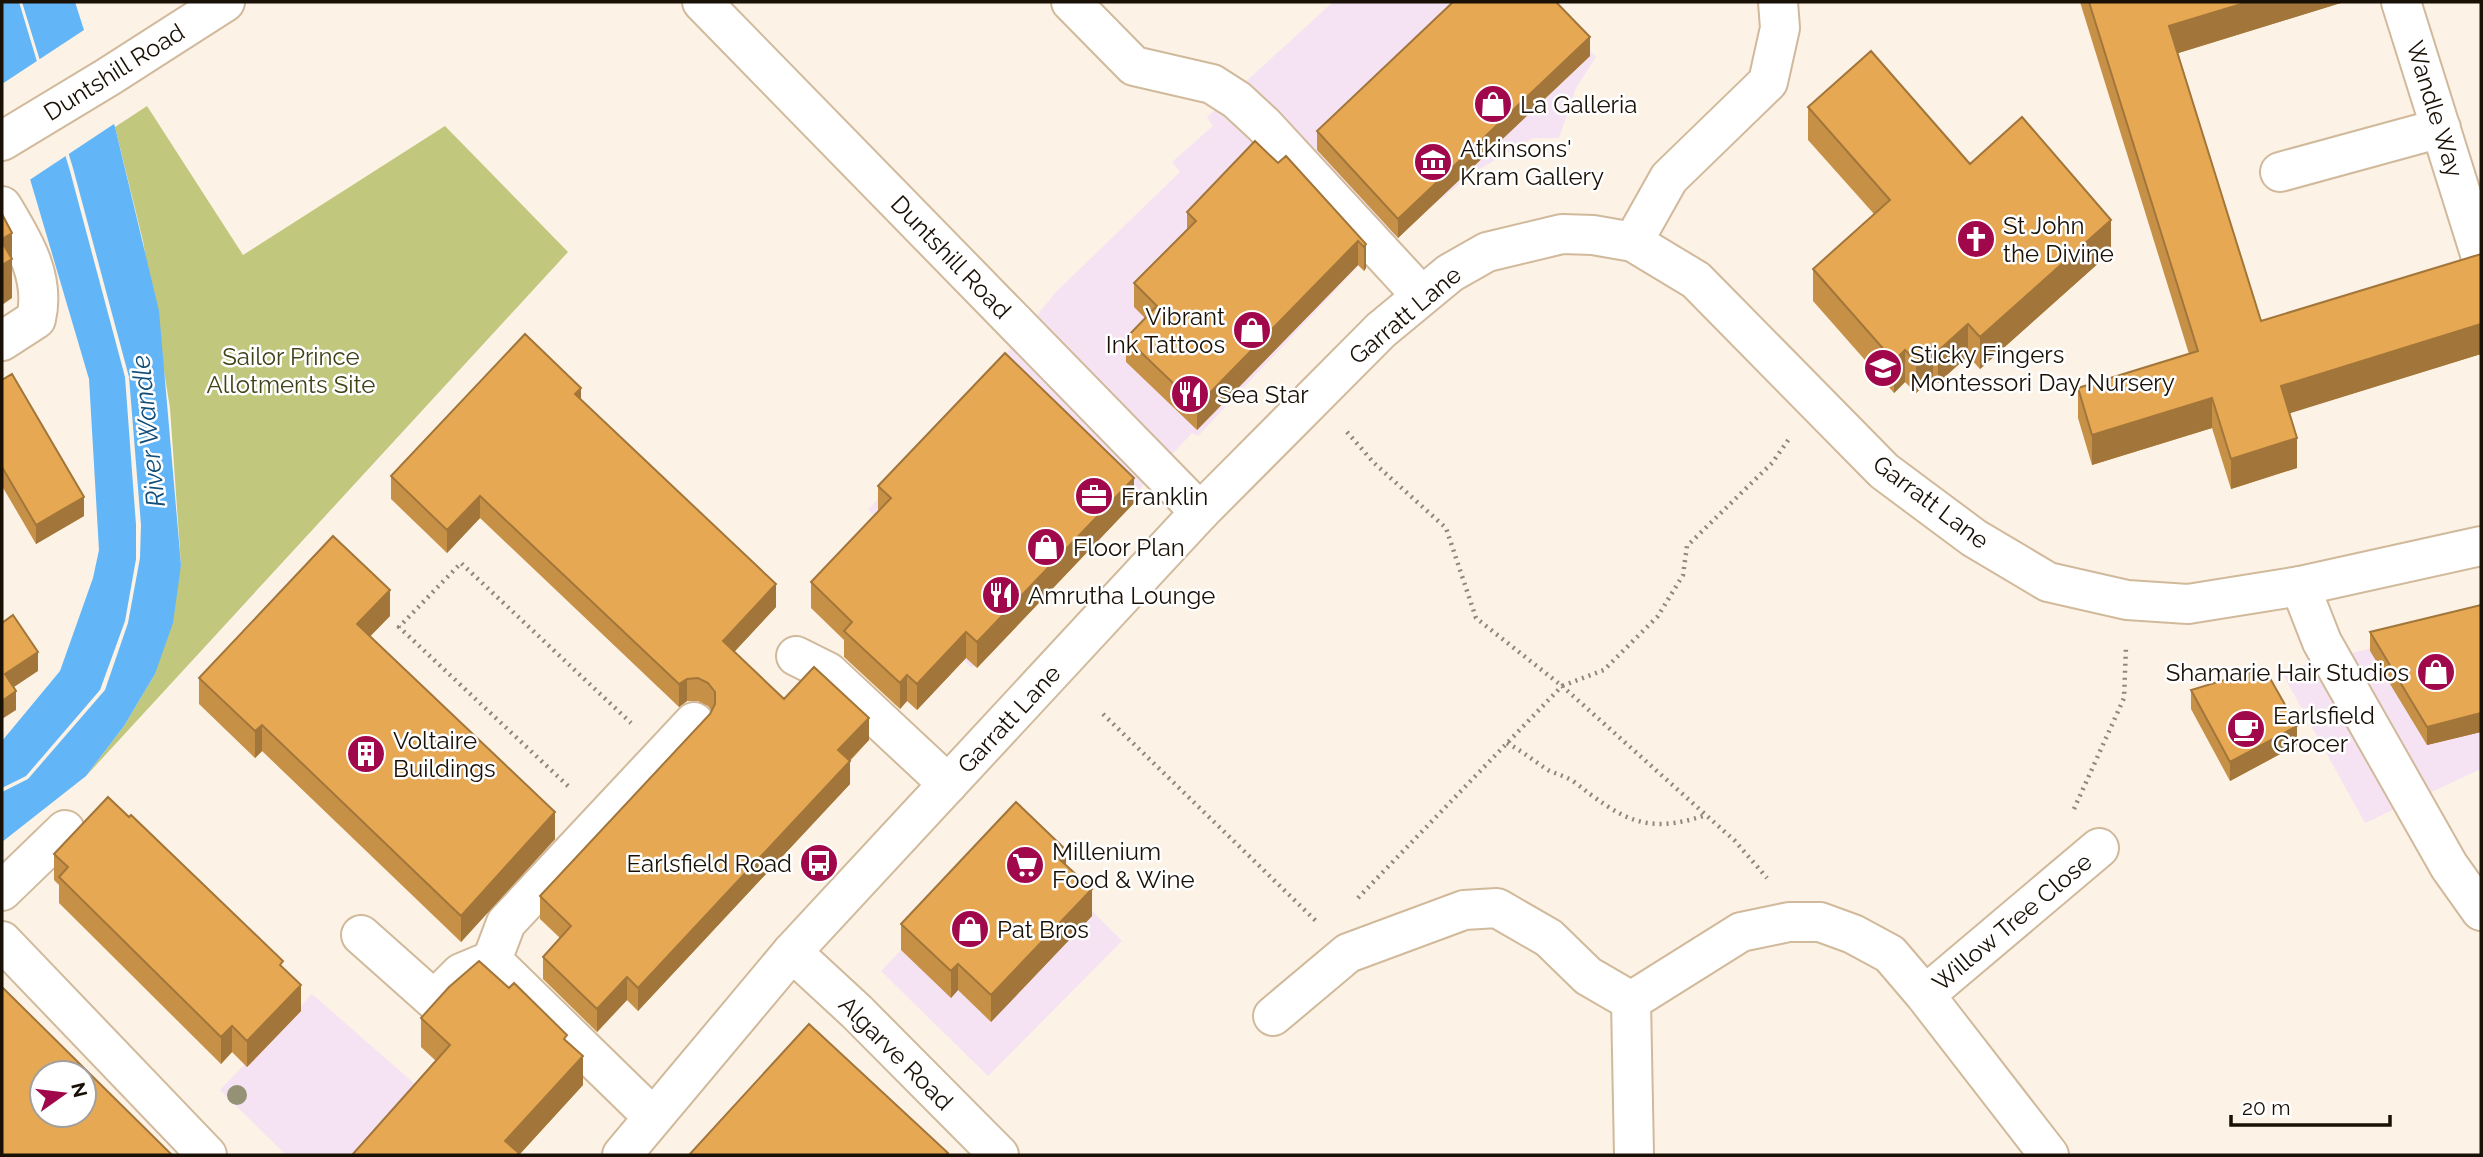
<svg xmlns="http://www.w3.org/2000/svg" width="2483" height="1157" font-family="Raleway,sans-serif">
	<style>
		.commercial { fill: #f5e3f3 }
		.green { fill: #c1c77d }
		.water { fill: #62b5f7 }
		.pier { fill: #fcf2e5 }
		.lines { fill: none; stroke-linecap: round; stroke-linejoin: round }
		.minor-casing { stroke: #d1b99b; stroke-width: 42 }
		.major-casing { stroke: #d1b99b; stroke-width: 42 }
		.path { stroke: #90877b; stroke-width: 4.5; stroke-dasharray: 2 5; stroke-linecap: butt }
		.minor { stroke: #fff; stroke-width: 38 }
		.major { stroke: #fff; stroke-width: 38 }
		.tree { fill: #959174 }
		.wall { fill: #c79047 }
		.shaded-wall { fill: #a2763a }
		.building { fill: #e7a853; stroke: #a2763a; stroke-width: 2; fill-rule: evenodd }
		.labels { text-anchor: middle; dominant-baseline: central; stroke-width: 5; stroke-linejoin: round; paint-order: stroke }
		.street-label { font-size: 24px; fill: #191006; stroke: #fff }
		.poi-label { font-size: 24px; fill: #191006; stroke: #fff; text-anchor: start }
		.park-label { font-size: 24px; fill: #404218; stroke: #fff }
		.water-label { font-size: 26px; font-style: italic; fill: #114e79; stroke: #fff }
	</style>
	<rect width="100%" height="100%" fill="#fcf2e5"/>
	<path class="commercial" d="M 1333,2 L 1542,2 L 1596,57 L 1576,88 L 1559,138 L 1533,138 L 1476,171 L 1365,259 L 1198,436 L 1192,433 L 972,668 L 862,567 L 894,533 L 868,510 L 991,372 L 1056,292 L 1180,172 L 1172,162 L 1213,126 L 1207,117 Z
		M 2481,620 L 2481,769 L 2365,823 L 2281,671 Z
		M 1014,832 L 1122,941 L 988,1076 L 881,971 Z
		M 312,994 L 496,1155 L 286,1155 L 220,1090 Z"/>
	<path class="green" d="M 147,106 L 243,255 L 445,126 L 568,252 L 86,776 L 124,726 L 155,674 L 181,565 L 170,408 L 143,241 L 115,127 Z"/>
	<path class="water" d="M 2,2 L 19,2 L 70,171 L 125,377 L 136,525 L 136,559 L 125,621 L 100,690 L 26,776 L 2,788 L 2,741 L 60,671 L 93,578 L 99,550 L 89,379 L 2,84 Z
		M 22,2 L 75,2 L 115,127 L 159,311 L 181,565 L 173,623 L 155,674 L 124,726 L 86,776 L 2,842 L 2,792 L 28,779 L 105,690 L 128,623 L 140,558 L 141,525 L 129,377 L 73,168 Z"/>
	<path class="pier" d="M 87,28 L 117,122 L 28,181 L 2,96 L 2,84 Z"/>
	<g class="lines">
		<defs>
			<path id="minor" d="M 702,2 L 1200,512
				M 1071,2 L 1134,66 L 1212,84 L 1237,100 L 1264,125 L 1421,295
				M 2401,2 L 2481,257
				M 2,141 L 108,77 L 225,2
				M 2280,172 L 2441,128
				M 2,206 C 23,241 46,277 36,319 L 2,341
				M 1633,242 L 1669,178 L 1768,82 L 1780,28 L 1778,2
				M 2300,586 L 2322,642 L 2449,866 L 2481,911
				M 796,656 L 828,672 L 948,784
				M 2,891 L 65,830
				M 361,935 L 434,1000 L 461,973 L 492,960 L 653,1117
				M 2,941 L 207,1155
				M 792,952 L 857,1012 L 999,1155
				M 492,960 L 506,923 L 694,722
				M 1925,995 L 2049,1155
				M 1631,1001 L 1634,1155
				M 1273,1016 L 1348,953 L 1464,910 L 1497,908 L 1549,938 L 1588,976 L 1631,1001 L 1741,932 L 1789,922 L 1820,922 L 1853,934 L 1890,954 L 1925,995 L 2099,848"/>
			<path id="major" d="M 622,1155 L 792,952 L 1200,512 L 1381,330 L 1450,273 L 1487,252 L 1562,234 L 1593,235 L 1633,242 L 1696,280 L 1884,471 L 1974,538 L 2048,582 L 2127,600 L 2188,604 L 2300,586 L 2481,546"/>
		</defs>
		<use href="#minor" class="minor-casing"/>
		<use href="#major" class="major-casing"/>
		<path class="path" d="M 1347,432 L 1374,463 L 1446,528 L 1476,618 L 1562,686 L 1604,670 L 1658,616 L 1683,575 L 1687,546 L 1772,463 L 1789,439
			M 1103,714 L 1316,921
			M 1507,743 C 1522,751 1534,761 1548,770 C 1556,774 1565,776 1573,781 C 1621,818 1644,836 1706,815
			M 568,786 L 399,627 L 461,563 L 631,723
			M 2074,809 L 2124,698 L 2126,647
			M 1358,898 L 1562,686 L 1735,841 L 1767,878"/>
		<use href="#minor" class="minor"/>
		<use href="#major" class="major"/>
	</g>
	<circle class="tree" cx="237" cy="1095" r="10"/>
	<path class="wall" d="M 2080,2 L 2344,2 L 2178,53 L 2261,321 L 2481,354 L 2289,413 L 2297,468 L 2231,489 L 2212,428 L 2092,465 L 2078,418 L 2078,388 L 2189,354 Z
		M 1590,56 L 1398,238 L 1317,150 L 1317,131 Z
		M 1808,107 L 1970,164 L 2111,252 L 1980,369 L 1968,356 L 1938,383 L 1933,378 L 1916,393 L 1905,382 L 1894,393 L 1813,301 L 1813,269 L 1874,214 L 1808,140 Z
		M 1278,163 L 1366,244 L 1366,268 L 1364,271 L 1358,265 L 1197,430 L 1126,362 L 1126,338 L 1145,318 L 1134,307 L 1134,283 L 1187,230 L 1187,212 Z
		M 2,380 L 84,516 L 36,544 L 2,486 Z
		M 581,400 L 776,607 L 734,652 L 784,699 L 869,740 L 850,761 L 850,784 L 638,1011 L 627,1000 L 597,1032 L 543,979 L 543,957 L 560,938 L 540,919 L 540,896 L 710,714 L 712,711 L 708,706 L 698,701 L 687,701 L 679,707 L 480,518 L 447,553 L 391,499 L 391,476 Z
		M 878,486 L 1134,503 L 977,668 L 966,658 L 917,710 L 907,701 L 900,709 L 844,657 L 844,640 L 811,608 L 811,582 L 878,512 Z
		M 2481,605 L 2481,732 L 2427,745 L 2370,651 L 2370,632 Z
		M 390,616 L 370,636 L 555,839 L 461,942 L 262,751 L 255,758 L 199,704 L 199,678 Z
		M 2191,690 L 2297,745 L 2230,781 L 2191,709 Z
		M 54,854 L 283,968 L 301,1011 L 247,1067 L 232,1052 L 221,1064 L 59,903 L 59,885 L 54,880 Z
		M 1066,865 L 1092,916 L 991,1022 L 958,990 L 951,998 L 901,950 L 901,924 Z
		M 421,1018 L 567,1042 L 583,1085 L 519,1155 L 436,1061 L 421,1047 Z"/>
	<path class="shaded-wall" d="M 2248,2 L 2344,2 L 2169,56 L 2169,26 Z
		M 1590,37 L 1590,56 L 1398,238 L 1398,219 Z
		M 2111,220 L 2111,252 L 1980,369 L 1980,337 Z
		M 12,233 L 12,298 L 2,305 L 2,239 Z
		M 1358,241 L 1358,265 L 1197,430 L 1197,406 Z
		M 1366,244 L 1366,268 L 1364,271 L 1364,247 Z
		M 1968,324 L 1968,356 L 1938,383 L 1938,351 Z
		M 2481,324 L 2481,354 L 2281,416 L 2281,386 Z
		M 1933,346 L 1933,378 L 1916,393 L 1916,361 Z
		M 1905,350 L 1905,382 L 1894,393 L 1894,361 Z
		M 581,388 L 581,411 L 575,394 Z
		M 2212,398 L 2212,428 L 2092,465 L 2092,435 Z
		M 2297,438 L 2297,468 L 2231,489 L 2231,459 Z
		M 1134,478 L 1134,503 L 977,668 L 977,642 Z
		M 480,496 L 480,518 L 447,553 L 447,530 Z
		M 84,497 L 84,516 L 36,544 L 36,525 Z
		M 776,584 L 776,607 L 723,664 L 723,641 Z
		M 390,590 L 390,616 L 357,650 L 357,624 Z
		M 966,632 L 966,658 L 917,710 L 917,684 Z
		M 38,652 L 38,671 L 5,693 L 5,674 Z
		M 907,675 L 907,701 L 900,709 L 900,683 Z
		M 687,679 L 687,701 L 679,707 L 679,684 Z
		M 16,691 L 16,710 L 2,719 L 2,701 Z
		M 2481,713 L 2481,732 L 2427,745 L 2427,727 Z
		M 869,718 L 869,740 L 838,772 L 838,750 Z
		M 262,725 L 262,751 L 255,758 L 255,731 Z
		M 2297,726 L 2297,745 L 2230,781 L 2230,762 Z
		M 850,761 L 850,784 L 638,1011 L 638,988 Z
		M 555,812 L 555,839 L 461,942 L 461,916 Z
		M 1066,850 L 1066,876 L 1058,858 Z
		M 1092,889 L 1092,916 L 991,1022 L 991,995 Z
		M 958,964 L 958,990 L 951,998 L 951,971 Z
		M 627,977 L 627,1000 L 597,1032 L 597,1009 Z
		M 301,985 L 301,1011 L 247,1067 L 247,1041 Z
		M 232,1026 L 232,1052 L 221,1064 L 221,1037 Z
		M 583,1056 L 583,1085 L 519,1155 L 505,1155 L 505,1141 Z"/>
	<path class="building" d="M 1453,2 L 1556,2 L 1590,37 L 1398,219 L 1317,131 Z
		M 2089,2 L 2248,2 L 2169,26 L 2261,321 L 2481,254 L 2481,324 L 2281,386 L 2297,438 L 2231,459 L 2212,398 L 2092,435 L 2078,388 L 2198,351 Z
		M 1871,51 L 1970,164 L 2022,117 L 2111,220 L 1980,337 L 1968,324 L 1938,351 L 1933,346 L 1916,361 L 1905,350 L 1894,361 L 1813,269 L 1890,200 L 1808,107 Z
		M 1255,141 L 1278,163 L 1286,156 L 1366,244 L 1364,247 L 1358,241 L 1197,406 L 1126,338 L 1157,306 L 1134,283 L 1196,221 L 1187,212 Z
		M 2,214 L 12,233 L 2,239 Z
		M 2,242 L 12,259 L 2,265 Z
		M 525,334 L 581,388 L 575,394 L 776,584 L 723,641 L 784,699 L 814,667 L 869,718 L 838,750 L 850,761 L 638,988 L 627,977 L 597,1009 L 543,957 L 571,926 L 540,896 L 710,714 L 715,704 L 715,692 L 708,683 L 698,678 L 687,679 L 679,684 L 480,496 L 447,530 L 391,476 Z
		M 1005,353 L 1134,478 L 977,642 L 966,632 L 917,684 L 907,675 L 900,683 L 844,631 L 852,622 L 811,582 L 891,498 L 878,486 Z
		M 12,374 L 84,497 L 36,525 L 2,467 L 2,380 Z
		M 333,536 L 390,590 L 357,624 L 555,812 L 461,916 L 262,725 L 255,731 L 199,678 Z
		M 2481,605 L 2481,713 L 2427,727 L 2370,632 Z
		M 13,615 L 38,652 L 5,674 L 16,691 L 2,701 L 2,623 Z
		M 2254,671 L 2271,680 L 2297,726 L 2230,762 L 2191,690 Z
		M 108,797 L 129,817 L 131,815 L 283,961 L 280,965 L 301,985 L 247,1041 L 232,1026 L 221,1037 L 59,877 L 68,867 L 54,854 Z
		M 1016,802 L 1066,850 L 1058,858 L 1092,889 L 991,995 L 958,964 L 951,971 L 901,924 Z
		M 479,961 L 509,988 L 514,983 L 567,1035 L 564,1039 L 583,1056 L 505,1141 L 519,1153 L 517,1155 L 352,1155 L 450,1045 L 421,1018 L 449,987 Z
		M 2,987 L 172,1155 L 2,1155 ZM 42,1073 L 84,1073 L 84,1115 L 42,1115 Z
		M 809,1024 L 948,1153 L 946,1155 L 689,1155 Z"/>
	<defs>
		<symbol id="shop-disc" viewBox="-11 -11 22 22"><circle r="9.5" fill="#a0084b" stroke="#fff"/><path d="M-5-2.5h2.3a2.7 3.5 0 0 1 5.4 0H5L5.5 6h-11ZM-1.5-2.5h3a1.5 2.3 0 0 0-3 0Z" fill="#fff"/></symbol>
		<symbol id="museum-disc" viewBox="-11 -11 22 22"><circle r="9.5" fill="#a0084b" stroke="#fff"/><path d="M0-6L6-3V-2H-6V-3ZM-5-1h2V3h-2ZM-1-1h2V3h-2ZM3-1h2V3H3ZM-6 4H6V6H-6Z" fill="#fff"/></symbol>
		<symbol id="church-disc" viewBox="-11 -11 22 22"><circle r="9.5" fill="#a0084b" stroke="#fff"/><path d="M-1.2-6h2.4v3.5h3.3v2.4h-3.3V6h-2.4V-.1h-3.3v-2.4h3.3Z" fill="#fff"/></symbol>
		<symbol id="school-disc" viewBox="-11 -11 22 22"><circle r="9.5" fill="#a0084b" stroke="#fff"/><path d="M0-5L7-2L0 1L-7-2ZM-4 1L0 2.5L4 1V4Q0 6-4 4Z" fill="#fff"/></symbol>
		<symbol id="restaurant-disc" viewBox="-11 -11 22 22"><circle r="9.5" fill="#a0084b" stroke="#fff"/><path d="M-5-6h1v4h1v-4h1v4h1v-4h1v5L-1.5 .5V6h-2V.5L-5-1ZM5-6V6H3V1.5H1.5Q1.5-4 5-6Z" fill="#fff"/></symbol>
		<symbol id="office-disc" viewBox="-11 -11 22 22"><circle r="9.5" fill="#a0084b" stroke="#fff"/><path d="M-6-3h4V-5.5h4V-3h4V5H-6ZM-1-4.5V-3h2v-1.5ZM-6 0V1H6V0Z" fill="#fff"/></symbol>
		<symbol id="cafe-disc" viewBox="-11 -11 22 22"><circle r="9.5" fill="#a0084b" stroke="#fff"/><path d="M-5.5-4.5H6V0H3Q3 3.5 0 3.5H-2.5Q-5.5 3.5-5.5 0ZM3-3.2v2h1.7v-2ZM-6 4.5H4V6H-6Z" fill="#fff"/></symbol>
		<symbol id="building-disc" viewBox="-11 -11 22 22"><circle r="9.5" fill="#a0084b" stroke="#fff"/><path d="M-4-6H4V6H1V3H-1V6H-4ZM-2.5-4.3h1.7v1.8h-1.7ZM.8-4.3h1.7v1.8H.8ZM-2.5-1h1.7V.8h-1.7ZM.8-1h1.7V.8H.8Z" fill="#fff"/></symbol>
		<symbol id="bus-disc" viewBox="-11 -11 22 22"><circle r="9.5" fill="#a0084b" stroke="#fff"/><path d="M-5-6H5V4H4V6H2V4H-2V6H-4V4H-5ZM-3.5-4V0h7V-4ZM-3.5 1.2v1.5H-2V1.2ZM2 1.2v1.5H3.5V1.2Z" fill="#fff"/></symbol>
		<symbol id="supermarket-disc" viewBox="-11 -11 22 22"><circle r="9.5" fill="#a0084b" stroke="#fff"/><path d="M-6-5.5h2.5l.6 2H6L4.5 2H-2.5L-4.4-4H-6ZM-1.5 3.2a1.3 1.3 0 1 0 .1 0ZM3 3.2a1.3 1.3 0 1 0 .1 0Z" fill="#fff"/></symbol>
	</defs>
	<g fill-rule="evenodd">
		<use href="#shop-disc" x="1471" y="82" width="44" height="44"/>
		<use href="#museum-disc" x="1411" y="140" width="44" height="44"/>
		<use href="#church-disc" x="1954" y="217" width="44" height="44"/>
		<use href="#shop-disc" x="1230" y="308" width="44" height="44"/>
		<use href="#school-disc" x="1861" y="346" width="44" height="44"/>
		<use href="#restaurant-disc" x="1168" y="372" width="44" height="44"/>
		<use href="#office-disc" x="1072" y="474" width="44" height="44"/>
		<use href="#shop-disc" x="1024" y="525" width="44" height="44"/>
		<use href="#restaurant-disc" x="979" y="573" width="44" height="44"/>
		<use href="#shop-disc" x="2414" y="650" width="44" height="44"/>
		<use href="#cafe-disc" x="2224" y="707" width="44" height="44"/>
		<use href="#building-disc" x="344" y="732" width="44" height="44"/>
		<use href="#bus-disc" x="797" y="841" width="44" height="44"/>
		<use href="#supermarket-disc" x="1003" y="843" width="44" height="44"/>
		<use href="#shop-disc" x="948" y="907" width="44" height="44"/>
	</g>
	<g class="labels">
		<g class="street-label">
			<text transform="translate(114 72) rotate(-32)">Duntshill Road</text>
			<text transform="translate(2435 109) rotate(73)">Wandle Way</text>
			<text transform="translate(951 257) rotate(46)">Duntshill Road</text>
			<text transform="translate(1405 315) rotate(-40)">Garratt Lane</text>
			<text transform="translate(1931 502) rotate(37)">Garratt Lane</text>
			<text transform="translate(1009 719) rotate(-47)">Garratt Lane</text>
			<text transform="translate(2012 922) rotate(-40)">Willow Tree Close</text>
			<text transform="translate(896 1053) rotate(45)">Algarve Road</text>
		</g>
		<g class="poi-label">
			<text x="1520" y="104">La Galleria</text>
			<text x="1460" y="148">Atkinsons'<tspan x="1460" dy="28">Kram Gallery</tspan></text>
			<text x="2003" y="225">St John<tspan x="2003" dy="28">the Divine</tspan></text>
			<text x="1225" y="316" text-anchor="end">Vibrant<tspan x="1225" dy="28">Ink Tattoos</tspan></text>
			<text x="1910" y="354">Sticky Fingers<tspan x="1910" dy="28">Montessori Day Nursery</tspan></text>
			<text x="1217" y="394">Sea Star</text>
			<text x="1121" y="496">Franklin</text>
			<text x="1073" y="547">Floor Plan</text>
			<text x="1028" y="595">Amrutha Lounge</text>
			<text x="2409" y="672" text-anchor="end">Shamarie Hair Studios</text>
			<text x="2273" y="715">Earlsfield<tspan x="2273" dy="28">Grocer</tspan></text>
			<text x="393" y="740">Voltaire<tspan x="393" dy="28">Buildings</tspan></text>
			<text x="1052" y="851">Millenium<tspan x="1052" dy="28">Food &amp; Wine</tspan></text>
			<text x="792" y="863" text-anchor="end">Earlsfield Road</text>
			<text x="997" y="929">Pat Bros</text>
		</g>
		<g class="park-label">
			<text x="291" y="356">Sailor Prince<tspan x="291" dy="28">Allotments Site</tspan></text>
		</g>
		<g class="water-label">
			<text transform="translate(148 431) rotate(-96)">River Wandle</text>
		</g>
	</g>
	<rect width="2483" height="1157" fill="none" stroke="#191006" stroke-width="7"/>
	<g transform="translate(63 1094) rotate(76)"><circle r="33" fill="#ffffff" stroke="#a39f9b" stroke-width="2"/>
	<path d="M0-5L12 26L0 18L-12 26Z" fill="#a0084b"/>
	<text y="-10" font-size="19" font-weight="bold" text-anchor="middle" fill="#191006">N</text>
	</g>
	<path d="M2231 1115v10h159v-10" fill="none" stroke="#191006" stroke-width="3.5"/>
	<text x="2242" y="1115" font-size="21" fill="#191006" stroke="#ffffff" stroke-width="5" paint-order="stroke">20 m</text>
</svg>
